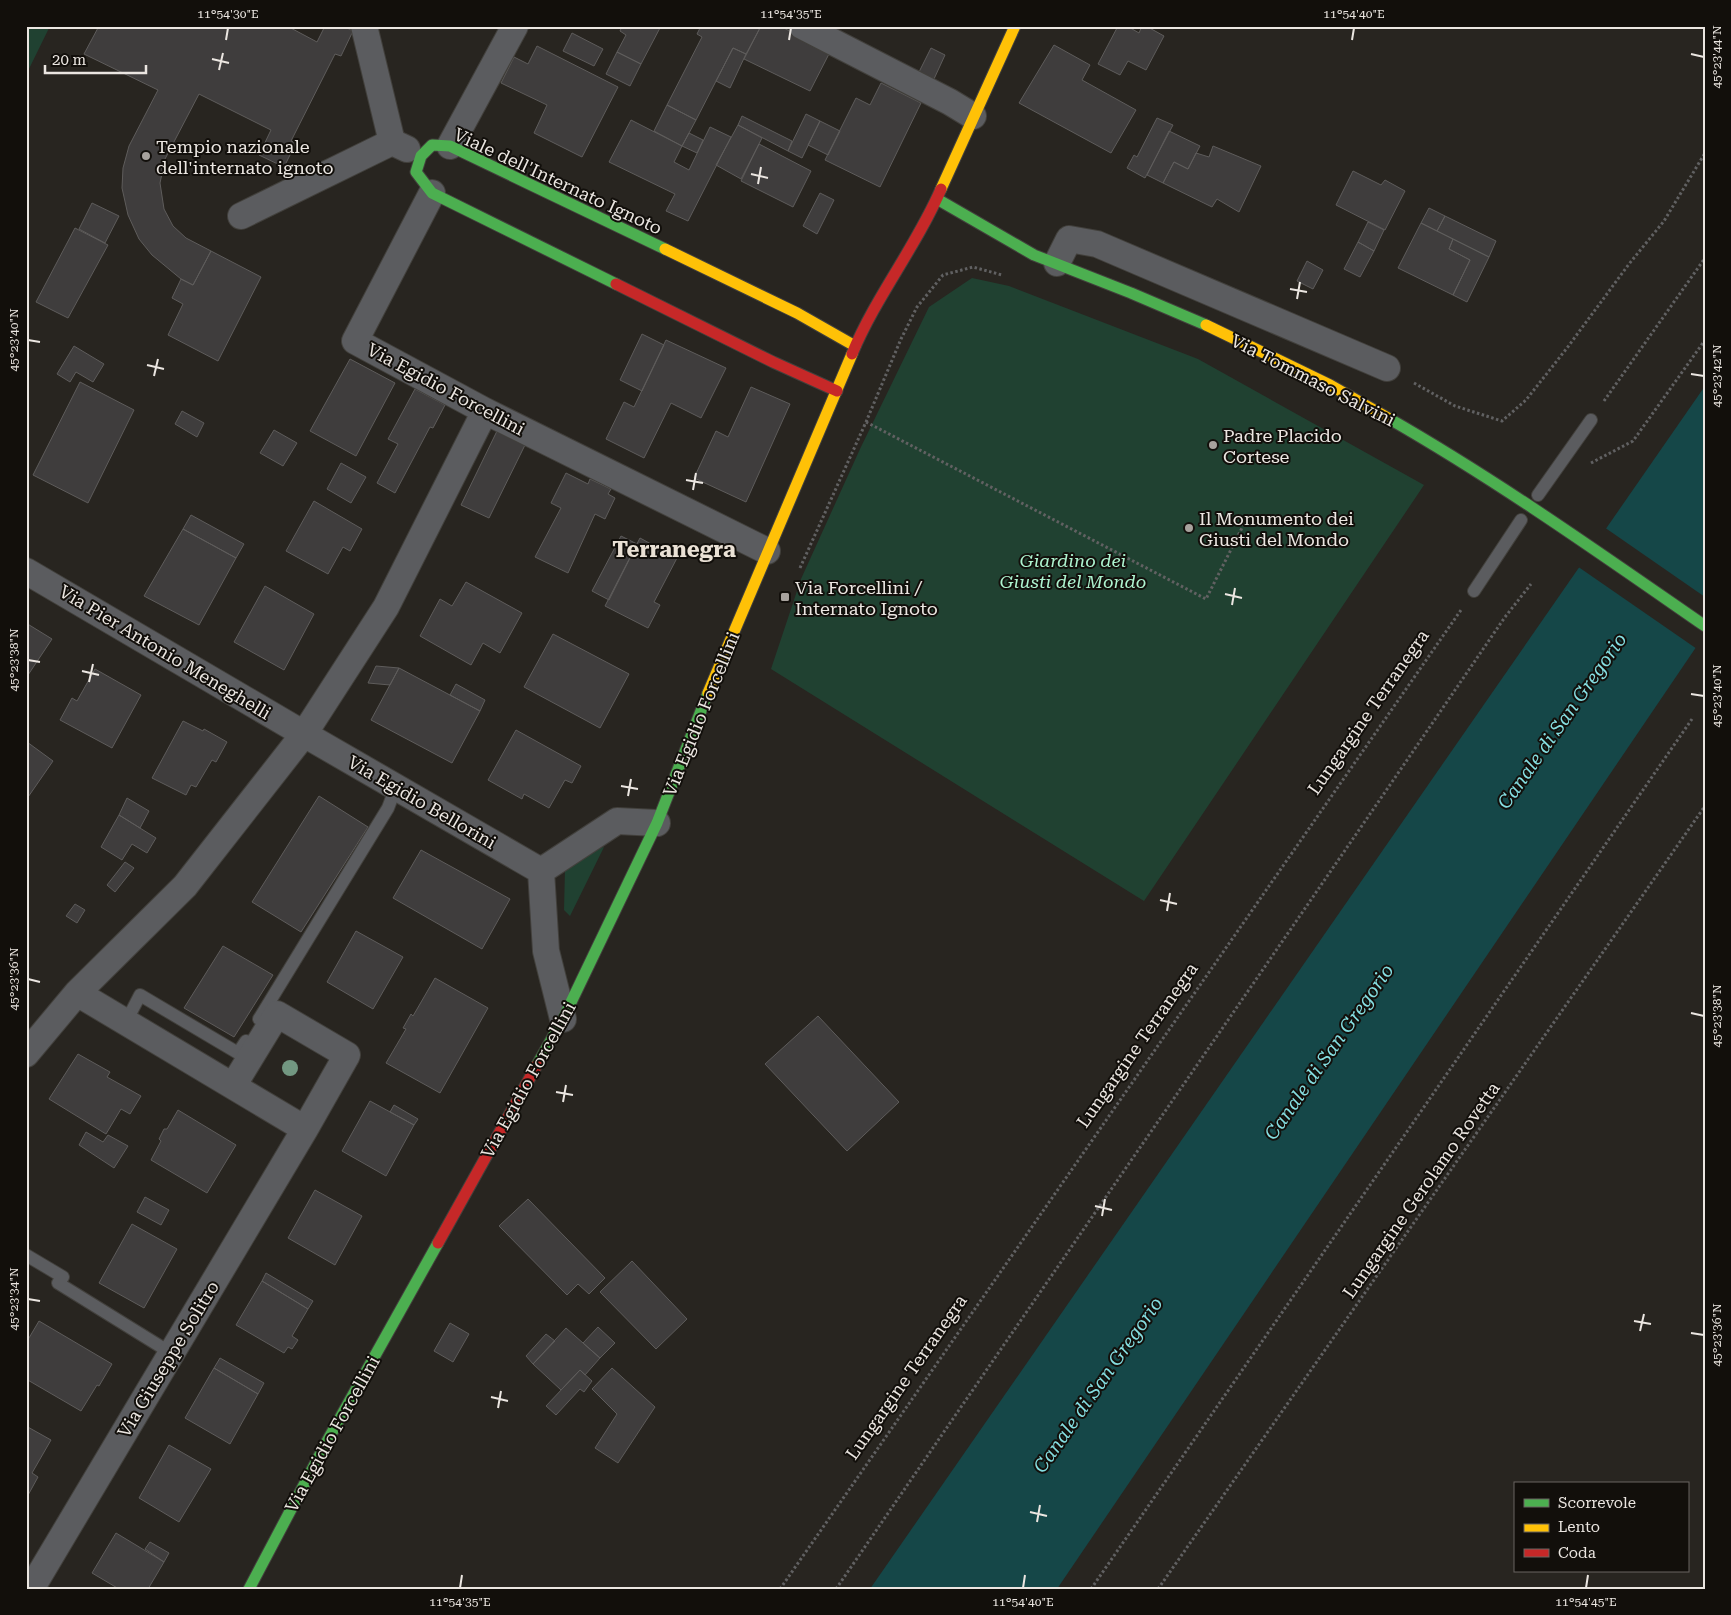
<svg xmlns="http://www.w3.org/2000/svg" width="1731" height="1615" font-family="'Roboto Serif',serif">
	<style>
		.green { fill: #204131 }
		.water { fill: #154748 }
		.pier { fill: #282520 }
		.building { fill: #3f3d3d; stroke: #5e5c5b }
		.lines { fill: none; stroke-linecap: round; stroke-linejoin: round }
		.lane-casing { stroke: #42403c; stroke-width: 14 }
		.street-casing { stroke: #42403c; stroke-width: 28 }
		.fast-casing { stroke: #42403c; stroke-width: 13 }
		.slow-casing { stroke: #42403c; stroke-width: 13 }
		.jam-casing { stroke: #42403c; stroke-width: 13 }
		.path { stroke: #616162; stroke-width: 3; stroke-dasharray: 2.5 2.5; stroke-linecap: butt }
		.lane { stroke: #5b5c5f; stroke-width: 12 }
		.street { stroke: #5b5c5f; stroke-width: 26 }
		.fast { stroke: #4caf50; stroke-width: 11 }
		.slow { stroke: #ffc107; stroke-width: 11 }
		.jam { stroke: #c62828; stroke-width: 11 }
		.tree { fill: #729781 }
		.ticks { fill: none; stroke: #ebe6e1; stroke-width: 2 }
		.poi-dot { fill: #a7a29d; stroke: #120f0b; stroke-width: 2 }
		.labels { text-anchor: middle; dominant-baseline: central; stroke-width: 4; stroke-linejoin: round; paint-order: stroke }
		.poi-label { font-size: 18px; fill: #ebe6e1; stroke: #120f0b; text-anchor: start }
		.street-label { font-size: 18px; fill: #ebe6e1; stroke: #120f0b }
		.park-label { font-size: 18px; font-style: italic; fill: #aef4d0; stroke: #120f0b }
		.water-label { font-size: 19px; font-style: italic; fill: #85dee1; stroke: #120f0b }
		.district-label { font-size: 22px; font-weight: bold; fill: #eae1d5; stroke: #120f0b }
		.neatline { fill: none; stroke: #ebe6e1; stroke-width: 2 }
		.ticks-label { font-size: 12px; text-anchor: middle; fill: #ebe6e1 }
	</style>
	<rect width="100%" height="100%" fill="#282520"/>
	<path class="green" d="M 26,26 L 50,26 L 26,75 Z
		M 972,278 L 1009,286 L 1198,359 L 1424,485 L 1144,901 L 771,669 L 801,579 L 860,449 L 929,307 Z
		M 604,847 L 570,916 L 564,910 L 565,869 L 592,850 Z"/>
	<path class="water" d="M 1705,386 L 1705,634 L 1057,1589 L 870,1589 Z"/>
	<path class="pier" d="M 1604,527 L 1705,597 L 1705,638 L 1697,649 L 1577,566 Z"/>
	<path class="building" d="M 99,26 L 287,26 L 317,42 L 325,26 L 343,26 L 353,31 L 341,56 L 335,54 L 291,141 L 296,143 L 284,167 L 259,155 L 271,130 L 199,94 L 165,159 L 160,183 L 164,209 L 173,226 L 186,238 L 211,251 L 193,285 L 181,279 L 152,255 L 139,239 L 128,215 L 122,188 L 123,168 L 129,146 L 158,90 L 84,54 Z
		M 622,26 L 661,26 L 641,64 L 617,52 L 626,35 L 620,31 Z
		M 701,26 L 761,26 L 746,54 L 733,48 L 696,120 L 667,105 L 702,37 L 697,34 Z
		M 761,26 L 780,26 L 830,52 L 810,91 L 744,59 Z
		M 1118,26 L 1127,26 L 1139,33 L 1142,26 L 1146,26 L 1164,36 L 1146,70 L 1128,61 L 1120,75 L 1098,64 Z
		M 572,33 L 603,49 L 594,66 L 563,51 Z
		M 1054,45 L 1090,65 L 1082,80 L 1136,110 L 1111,153 L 1019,103 Z
		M 537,46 L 618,87 L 582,157 L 534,133 L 547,105 L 501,83 L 514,57 L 528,64 Z
		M 733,48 L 746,54 L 730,88 L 716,81 Z
		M 931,48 L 945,55 L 934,79 L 919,72 Z
		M 617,52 L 641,64 L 630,86 L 606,74 Z
		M 881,83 L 921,103 L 880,187 L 825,160 L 856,98 L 870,105 Z
		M 667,105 L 696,120 L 682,146 L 654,131 Z
		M 806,114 L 820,121 L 802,158 L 788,151 Z
		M 742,116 L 792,141 L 788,151 L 738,125 Z
		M 1157,118 L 1173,125 L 1145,178 L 1127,168 L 1134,155 L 1137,157 Z
		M 631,120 L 682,146 L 674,162 L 689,170 L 710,127 L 731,137 L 688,221 L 666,211 L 675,194 L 609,162 Z
		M 820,121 L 840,131 L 828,155 L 808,145 Z
		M 738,125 L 762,138 L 741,179 L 716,165 Z
		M 1169,131 L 1200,146 L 1188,169 L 1174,162 L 1163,183 L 1147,175 Z
		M 689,133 L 703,140 L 697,153 L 682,146 Z
		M 759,144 L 811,171 L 793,207 L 741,181 Z
		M 1213,146 L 1261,166 L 1239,212 L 1217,199 L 1212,207 L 1163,183 L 1174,162 L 1188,169 L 1196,153 L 1209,157 Z
		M 1353,171 L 1381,185 L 1385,180 L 1405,191 L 1385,230 L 1336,205 Z
		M 820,193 L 834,200 L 817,234 L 803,226 Z
		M 92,203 L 119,216 L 105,243 L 79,229 Z
		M 1429,208 L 1445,216 L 1437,231 L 1421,223 Z
		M 1445,216 L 1496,241 L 1489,257 L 1437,231 Z
		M 1368,222 L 1384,230 L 1374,251 L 1358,242 Z
		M 1421,223 L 1453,239 L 1449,249 L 1470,260 L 1453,295 L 1398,268 Z
		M 75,228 L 108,245 L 68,318 L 36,302 Z
		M 1453,239 L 1489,257 L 1467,302 L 1453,295 L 1470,260 L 1449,249 Z
		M 1358,242 L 1374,251 L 1360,277 L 1344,269 Z
		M 211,251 L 261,277 L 218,361 L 168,335 L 183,304 L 172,298 L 181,279 L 193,285 Z
		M 1307,261 L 1323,270 L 1313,289 L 1297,281 Z
		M 642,334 L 664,345 L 642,391 L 620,380 Z
		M 666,340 L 726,368 L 701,418 L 671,403 L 644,458 L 606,439 L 624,402 L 634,407 Z
		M 74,346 L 104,364 L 93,382 L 76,372 L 70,382 L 57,374 Z
		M 350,359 L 395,383 L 356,456 L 310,431 Z
		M 80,382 L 134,410 L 88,503 L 33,475 Z
		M 751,387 L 790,404 L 746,502 L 694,478 L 716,431 L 728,437 Z
		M 415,389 L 445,405 L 433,428 L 430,427 L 395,493 L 377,483 L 398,444 L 388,439 Z
		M 182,411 L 204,423 L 197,437 L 175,424 Z
		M 274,430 L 297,443 L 283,466 L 260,453 Z
		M 497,431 L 525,445 L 489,518 L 461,505 Z
		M 341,463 L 366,477 L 351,503 L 327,489 Z
		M 566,473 L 588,484 L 590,479 L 611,489 L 608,494 L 615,498 L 605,519 L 595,514 L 568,573 L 535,557 L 561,508 L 551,503 Z
		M 314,501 L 362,529 L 350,551 L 343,547 L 328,574 L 286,551 Z
		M 191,515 L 244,544 L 236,558 L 183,529 Z
		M 183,529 L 236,558 L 199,625 L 144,596 Z
		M 621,536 L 637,544 L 609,600 L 592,591 Z
		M 640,538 L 677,558 L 654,602 L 660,605 L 648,628 L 605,606 Z
		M 466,582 L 522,613 L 500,653 L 483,643 L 471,665 L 420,636 L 440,599 L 452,606 Z
		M 265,586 L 314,614 L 284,670 L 234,642 Z
		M 26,623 L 52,639 L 26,678 Z
		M 553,634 L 629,674 L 600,728 L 524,687 Z
		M 376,666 L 399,668 L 390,685 L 368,683 Z
		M 399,668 L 480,711 L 452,763 L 371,720 Z
		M 95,669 L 141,695 L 112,748 L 60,720 L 72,698 L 77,701 Z
		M 456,684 L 485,700 L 480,711 L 450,695 Z
		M 183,721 L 203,731 L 204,729 L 227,742 L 216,762 L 212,760 L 196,787 L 191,785 L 186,795 L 152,778 Z
		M 516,730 L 581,766 L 572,783 L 565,780 L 549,808 L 524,794 L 522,799 L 488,780 Z
		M 27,742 L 53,761 L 26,800 L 26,743 Z
		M 319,796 L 368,827 L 301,932 L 252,902 Z
		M 127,798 L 149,811 L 140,828 L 119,815 Z
		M 119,815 L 156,838 L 147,853 L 132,844 L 122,860 L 101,847 Z
		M 421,850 L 510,899 L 482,949 L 393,898 Z
		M 125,862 L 134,868 L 115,892 L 107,885 Z
		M 75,904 L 85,910 L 77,923 L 66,916 Z
		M 356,931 L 403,957 L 373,1009 L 327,982 Z
		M 223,946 L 273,975 L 234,1037 L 184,1008 Z
		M 435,978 L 488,1008 L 440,1093 L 386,1063 L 406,1029 L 403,1028 L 411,1014 L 413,1016 Z
		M 818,1016 L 899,1102 L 847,1151 L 765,1064 Z
		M 78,1054 L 110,1072 L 107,1077 L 141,1096 L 130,1114 L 121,1109 L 106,1134 L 49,1099 Z
		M 370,1101 L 414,1125 L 386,1176 L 342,1151 Z
		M 394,1105 L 418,1119 L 414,1125 L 390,1112 Z
		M 178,1110 L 236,1145 L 207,1193 L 151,1160 L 161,1141 L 159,1139 L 164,1129 L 167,1129 Z
		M 86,1132 L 103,1142 L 108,1135 L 128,1146 L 114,1168 L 79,1145 Z
		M 315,1190 L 362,1216 L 335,1265 L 288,1238 Z
		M 145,1197 L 169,1210 L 161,1225 L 137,1212 Z
		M 528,1199 L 605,1278 L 589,1294 L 578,1284 L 567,1295 L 499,1226 Z
		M 132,1224 L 177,1249 L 144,1308 L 99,1283 Z
		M 632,1261 L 687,1319 L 656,1349 L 600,1292 Z
		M 266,1273 L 313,1301 L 308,1309 L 262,1281 Z
		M 262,1281 L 308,1309 L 292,1336 L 298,1340 L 292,1349 L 288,1347 L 284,1353 L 236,1325 Z
		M 39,1321 L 112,1364 L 99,1386 L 97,1385 L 81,1411 L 26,1379 L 26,1343 Z
		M 450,1323 L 469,1334 L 453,1362 L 434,1351 Z
		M 598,1327 L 615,1343 L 600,1358 L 583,1343 Z
		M 566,1328 L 600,1358 L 585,1375 L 580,1370 L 561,1390 L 533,1364 Z
		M 546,1334 L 555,1341 L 533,1364 L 526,1356 Z
		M 220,1358 L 264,1383 L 258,1394 L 214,1368 Z
		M 214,1368 L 258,1394 L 230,1444 L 185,1418 Z
		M 612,1368 L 655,1407 L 618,1463 L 595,1448 L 617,1414 L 592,1389 Z
		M 580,1370 L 592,1381 L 584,1392 L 580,1389 L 556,1415 L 546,1406 Z
		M 26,1426 L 51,1440 L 32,1473 L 38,1477 L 27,1497 Z
		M 169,1445 L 211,1469 L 179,1522 L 139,1498 Z
		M 116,1533 L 164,1562 L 148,1589 L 119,1589 L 92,1573 Z
		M 150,1542 L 169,1553 L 164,1562 L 145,1549 Z"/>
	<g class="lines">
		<defs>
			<path id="lane" d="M 1538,495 L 1591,420
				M 1474,591 L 1521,520
				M 259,1019 L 388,808 L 396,787
				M 126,1022 L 140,995 L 238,1053 L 246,1041
				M 26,1255 L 63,1277 L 58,1283 L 171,1353"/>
			<path id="street" d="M 364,26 L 392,142 L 407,149
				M 802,26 L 950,102 L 973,116
				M 450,146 L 515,26
				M 432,193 L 355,341 L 485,411 L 767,551
				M 241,216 L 392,142
				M 1057,263 L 1069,239 L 1097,244 L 1387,368
				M 26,571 L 304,734 L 541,871
				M 563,1019 L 546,951 L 541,871 L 617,821 L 657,823
				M 26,1054 L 77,993 L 185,886 L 304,734 L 386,607 L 485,411
				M 233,1086 L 277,1014 L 347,1055 L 305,1129
				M 31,1589 L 305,1129 L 77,993"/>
			<path id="fast" d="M 937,199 L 1034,255 L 1131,293 L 1206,325
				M 616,284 L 432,193 L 416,172 L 421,156 L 432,145 L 450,146 L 665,249
				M 1388,418 C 1498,481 1601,554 1705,626
				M 537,1065 L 563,1019 L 657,823 L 708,693
				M 249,1589 L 325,1445 L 438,1243"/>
			<path id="slow" d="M 941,189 L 1015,26
				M 665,249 L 797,313 L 855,346
				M 1206,325 L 1330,385 L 1388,418
				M 708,693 L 852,354"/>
			<path id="jam" d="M 616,284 L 773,362 L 837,391
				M 852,354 C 876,296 916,247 941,189
				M 438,1243 L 537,1065"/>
		</defs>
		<use href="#lane" class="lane-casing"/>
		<use href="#street" class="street-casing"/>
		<use href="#fast" class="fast-casing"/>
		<use href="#slow" class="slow-casing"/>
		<use href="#jam" class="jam-casing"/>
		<path class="path" d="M 1414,383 L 1455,406 L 1502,421 L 1526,400 L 1567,348 L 1629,264 L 1664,221 L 1705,153
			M 1604,401 L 1705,258
			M 866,422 L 1206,599 L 1249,514
			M 1591,463 L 1633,441 L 1705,340
			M 800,568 L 866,422 L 901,339 L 917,307 L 943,275 L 973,267 L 1002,275
			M 780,1589 L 1461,610
			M 836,1589 C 1058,1265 1283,942 1505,617 L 1531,584
			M 1091,1589 L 1692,719
			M 1158,1589 L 1705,806"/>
		<use href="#lane" class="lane"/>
		<use href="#street" class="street"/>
		<use href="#fast" class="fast"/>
		<use href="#slow" class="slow"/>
		<use href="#jam" class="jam"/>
	</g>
	<circle class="tree" cx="290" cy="1068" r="8"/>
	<path class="ticks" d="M 226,40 L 228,28M 789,40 L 791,28M 1352,40 L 1354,28M 1691,54 L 1704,57M 212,59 L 229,63M 219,70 L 223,53M 751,174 L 768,178M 758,184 L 761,167M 1290,289 L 1307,292M 1297,299 L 1300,282M 28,340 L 40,342M 147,365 L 164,369M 1691,374 L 1704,376M 154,376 L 158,359M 686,480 L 703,483M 693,490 L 696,473M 1225,594 L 1242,598M 1232,605 L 1235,588M 28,660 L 40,662M 82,671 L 99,675M 89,682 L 93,664M 1691,694 L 1704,696M 621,786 L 638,789M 628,796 L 631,779M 1160,900 L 1177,904M 1167,911 L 1170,893M 28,979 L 40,982M 1691,1013 L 1704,1016M 556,1092 L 573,1095M 563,1102 L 566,1085M 1095,1206 L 1112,1210M 1102,1216 L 1105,1199M 28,1299 L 40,1301M 1634,1321 L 1651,1324M 1640,1331 L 1644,1314M 1691,1333 L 1704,1335M 491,1397 L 508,1401M 498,1408 L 501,1391M 1030,1512 L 1047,1516M 1037,1522 L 1040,1505M 460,1588 L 462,1575M 1023,1588 L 1025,1575M 1586,1588 L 1588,1575"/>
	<g class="poi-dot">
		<circle cx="146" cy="156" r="5"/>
		<circle cx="1213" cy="445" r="5"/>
		<circle cx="1189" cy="528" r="5"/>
		<rect x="780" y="592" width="10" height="10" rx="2.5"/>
	</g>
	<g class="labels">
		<g class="poi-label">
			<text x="156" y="146">Tempio nazionale<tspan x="156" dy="21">dell'internato ignoto</tspan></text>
			<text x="1223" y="435">Padre Placido<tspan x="1223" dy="21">Cortese</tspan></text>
			<text x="1199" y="518">Il Monumento dei<tspan x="1199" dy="21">Giusti del Mondo</tspan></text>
			<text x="795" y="587">Via Forcellini /<tspan x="795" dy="21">Internato Ignoto</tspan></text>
		</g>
		<g class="street-label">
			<text transform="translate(558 181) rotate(25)">Viale dell'Internato Ignoto</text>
			<text transform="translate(1313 380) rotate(27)">Via Tommaso Salvini</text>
			<text transform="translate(446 389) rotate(28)">Via Egidio Forcellini</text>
			<text transform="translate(165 652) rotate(31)">Via Pier Antonio Meneghelli</text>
			<text transform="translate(1368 712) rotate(-55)">Lungargine Terranegra</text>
			<text transform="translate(701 714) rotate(-68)">Via Egidio Forcellini</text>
			<text transform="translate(422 802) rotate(30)">Via Egidio Bellorini</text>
			<text transform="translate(1137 1045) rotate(-55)">Lungargine Terranegra</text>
			<text transform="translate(528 1080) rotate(-61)">Via Egidio Forcellini</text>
			<text transform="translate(1421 1190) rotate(-55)">Lungargine Gerolamo Rovetta</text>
			<text transform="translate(168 1359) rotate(-59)">Via Giuseppe Solitro</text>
			<text transform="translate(906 1377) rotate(-55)">Lungargine Terranegra</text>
			<text transform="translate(332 1434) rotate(-61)">Via Egidio Forcellini</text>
		</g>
		<g class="park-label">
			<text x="1073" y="560">Giardino dei<tspan x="1073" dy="21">Giusti del Mondo</tspan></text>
		</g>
		<g class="water-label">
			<text transform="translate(1562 721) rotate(-55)">Canale di San Gregorio</text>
			<text transform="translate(1329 1052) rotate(-55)">Canale di San Gregorio</text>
			<text transform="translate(1098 1385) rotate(-55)">Canale di San Gregorio</text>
		</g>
		<g class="district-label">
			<text x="674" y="549">Terranegra</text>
		</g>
	</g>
	<rect width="1731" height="1615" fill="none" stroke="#120f0b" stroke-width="55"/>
	<rect x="1514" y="1482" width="175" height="90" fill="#120f0b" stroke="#696561"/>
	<rect x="1524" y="1499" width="25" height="8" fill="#4caf50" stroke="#696561"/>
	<text x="1558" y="1508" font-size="15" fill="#ebe6e1">Scorrevole</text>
	<rect x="1524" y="1524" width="25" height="8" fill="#ffc107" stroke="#696561"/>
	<text x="1558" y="1532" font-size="15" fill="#ebe6e1">Lento</text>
	<rect x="1524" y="1549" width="25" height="8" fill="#c62828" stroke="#696561"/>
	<text x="1558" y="1558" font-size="15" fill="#ebe6e1">Coda</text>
	<path d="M45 65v8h101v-8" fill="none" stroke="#ebe6e1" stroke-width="2.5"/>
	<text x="52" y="65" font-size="15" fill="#ebe6e1" stroke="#120f0b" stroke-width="4" paint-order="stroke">20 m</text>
	<rect x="28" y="28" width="1676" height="1560" class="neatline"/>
	<g class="ticks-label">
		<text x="228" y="18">11°54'30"E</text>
		<text x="791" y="18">11°54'35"E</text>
		<text x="1354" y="18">11°54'40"E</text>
		<text transform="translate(1717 57) rotate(-90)" y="4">45°23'44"N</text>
		<text transform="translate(14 340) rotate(-90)" y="4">45°23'40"N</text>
		<text transform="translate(1717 376) rotate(-90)" y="4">45°23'42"N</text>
		<text transform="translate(14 660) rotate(-90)" y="4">45°23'38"N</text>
		<text transform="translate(1717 696) rotate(-90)" y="4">45°23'40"N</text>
		<text transform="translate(14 979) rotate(-90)" y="4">45°23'36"N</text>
		<text transform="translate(1717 1016) rotate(-90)" y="4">45°23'38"N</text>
		<text transform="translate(14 1299) rotate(-90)" y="4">45°23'34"N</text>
		<text transform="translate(1717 1335) rotate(-90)" y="4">45°23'36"N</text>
		<text x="460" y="1606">11°54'35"E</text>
		<text x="1023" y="1606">11°54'40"E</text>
		<text x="1586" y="1606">11°54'45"E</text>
	</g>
</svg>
